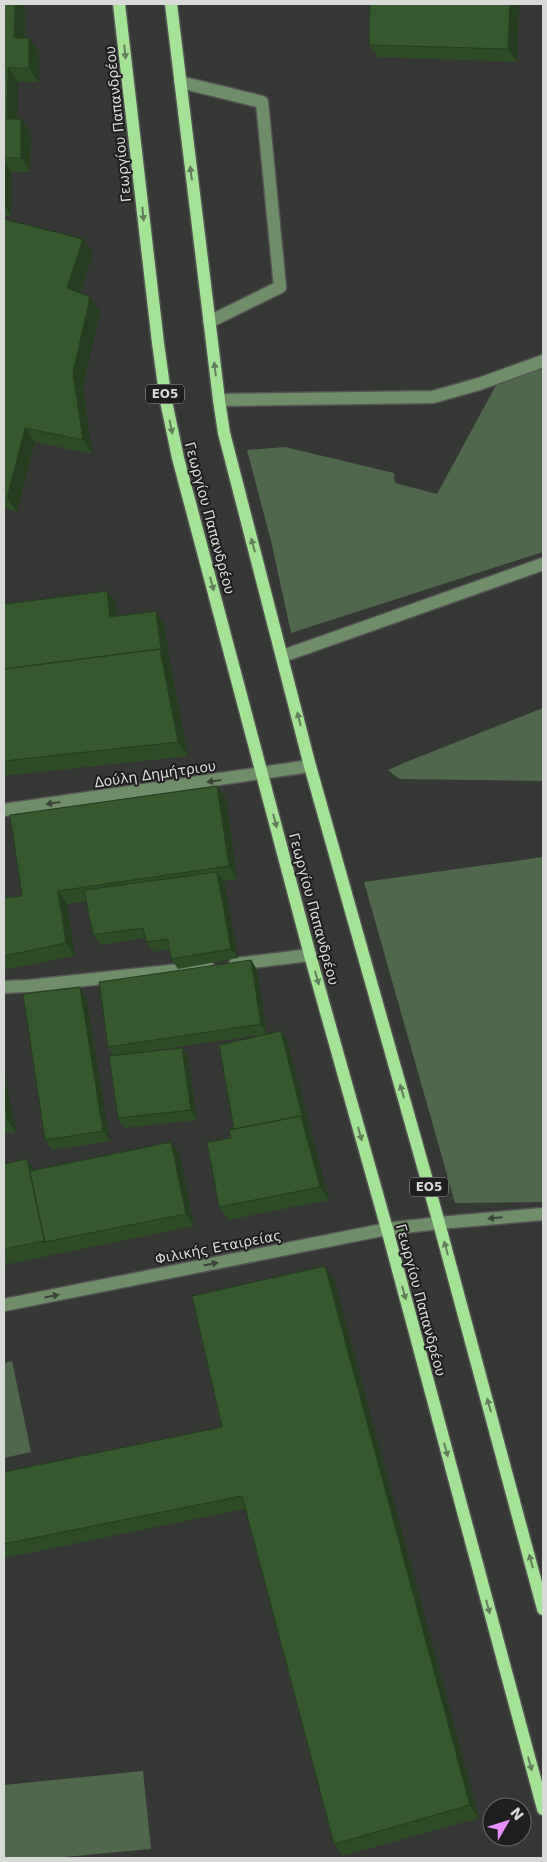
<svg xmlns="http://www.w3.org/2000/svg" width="547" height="1862" font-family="'DejaVu Sans',sans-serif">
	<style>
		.green { fill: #4f674a }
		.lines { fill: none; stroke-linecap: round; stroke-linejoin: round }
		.minor-casing { stroke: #535552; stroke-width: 15 }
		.major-casing { stroke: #535552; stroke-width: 15 }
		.minor { stroke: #6f8d68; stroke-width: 12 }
		.major { stroke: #a4e296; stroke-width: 12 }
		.wall { fill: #2e4c26 }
		.shaded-wall { fill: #253e1f }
		.building { fill: #35582c; stroke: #253e1f }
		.oneway { fill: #61805a }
		.oneway2 { fill: #3a4638 }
		.labels { text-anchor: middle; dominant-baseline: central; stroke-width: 4; stroke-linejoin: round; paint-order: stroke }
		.shield { fill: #1e1f1e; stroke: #a0a2a0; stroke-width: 1 }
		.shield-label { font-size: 12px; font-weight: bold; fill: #d8dad8 }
		.street-label { font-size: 14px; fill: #d8dad8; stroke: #1e1f1e }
	</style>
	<rect width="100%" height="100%" fill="#363835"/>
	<path class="green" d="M 543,361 L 543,552 L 291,633 L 272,545 L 247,450 L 285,447 L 394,473 L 395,483 L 437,494 L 501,376 Z
		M 543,708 L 543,781 L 399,779 L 388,770 L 406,762 Z
		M 543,857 L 543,1202 L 455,1203 L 364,882 Z
		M 12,1361 L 31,1452 L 4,1458 L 4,1363 Z
		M 143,1771 L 151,1849 L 54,1858 L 4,1858 L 4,1785 Z"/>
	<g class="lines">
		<defs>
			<path id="minor" d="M 180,82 L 262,102 L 280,287 L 209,322
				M 219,400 L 433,397 L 479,384 L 543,361
				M 283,656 L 543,564
				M 4,810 L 310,766
				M 235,964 L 310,955
				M 4,987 L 28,986 L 208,967
				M 4,1305 L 387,1229 L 439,1223 L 543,1214"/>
			<path id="major" d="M 119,4 L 158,343 L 166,401 L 178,458 L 310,955 L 387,1229 L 543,1809
				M 171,4 L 219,400 L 224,433 L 310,766 L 439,1223 L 543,1609"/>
		</defs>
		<use href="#minor" class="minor-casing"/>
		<use href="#major" class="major-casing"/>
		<use href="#minor" class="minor"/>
		<use href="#major" class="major"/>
	</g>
	<path class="wall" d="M 4,4 L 24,4 L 25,15 L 25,38 L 39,52 L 39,82 L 18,82 L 17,119 L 21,119 L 31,133 L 30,172 L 11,172 L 11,216 L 4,216 Z
		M 370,4 L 516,4 L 519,8 L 517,62 L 378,57 L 369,45 Z
		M 4,219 L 93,253 L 80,293 L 100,311 L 83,387 L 92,454 L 35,442 L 17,512 L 4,508 Z
		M 107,591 L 116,603 L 117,616 L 156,611 L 164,624 L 170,663 L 188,756 L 4,776 L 4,604 Z
		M 226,798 L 237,879 L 224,881 L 238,958 L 178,969 L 171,959 L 170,949 L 153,952 L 146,942 L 145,938 L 100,945 L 93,935 L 86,901 L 67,904 L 75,956 L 4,970 L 4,898 L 22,896 Z
		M 251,960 L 257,970 L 267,1034 L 143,1052 L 182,1048 L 188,1057 L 197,1120 L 125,1128 L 118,1118 L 114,1056 L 108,1047 Z
		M 86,996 L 110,1141 L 52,1150 L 45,1140 Z
		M 287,1040 L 329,1200 L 228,1220 L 219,1207 L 231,1138 L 234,1129 Z
		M 4,1069 L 16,1132 L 4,1134 Z
		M 180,1155 L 194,1226 L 4,1265 L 4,1164 L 34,1170 Z
		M 334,1279 L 479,1818 L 342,1856 L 334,1844 L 245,1509 L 4,1558 L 4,1472 L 222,1427 Z"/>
	<path class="shaded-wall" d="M 15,4 L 17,4 L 25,15 L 24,52 L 14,38 Z
		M 17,4 L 24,4 L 25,15 Z
		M 510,4 L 516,4 L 519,8 L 517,62 L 508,49 Z
		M 29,38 L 39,52 L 39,82 L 29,68 Z
		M 8,68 L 18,82 L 17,133 L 7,119 Z
		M 21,119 L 31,133 L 30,172 L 21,158 Z
		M 4,161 L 11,172 L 11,216 L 4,205 Z
		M 83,239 L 93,253 L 77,302 L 67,288 Z
		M 90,297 L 100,311 L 83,387 L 92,454 L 83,440 L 73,373 Z
		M 25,428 L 35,442 L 17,512 L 7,498 Z
		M 107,591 L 116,603 L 119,630 L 110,617 Z
		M 156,611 L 164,624 L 170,663 L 188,756 L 178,742 L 160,649 Z
		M 217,786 L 226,798 L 237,879 L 229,866 Z
		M 217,872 L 224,881 L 238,958 L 231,949 Z
		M 58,891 L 67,904 L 75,956 L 66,943 Z
		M 251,960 L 257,970 L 267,1034 L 261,1024 Z
		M 80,987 L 86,996 L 110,1141 L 103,1131 Z
		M 281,1031 L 287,1040 L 329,1200 L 320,1187 L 301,1116 Z
		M 182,1048 L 188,1057 L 197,1120 L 191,1110 Z
		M 4,1069 L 16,1132 L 7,1119 L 4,1101 Z
		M 171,1142 L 180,1155 L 194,1226 L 186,1214 Z
		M 27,1159 L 37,1173 L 45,1242 L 44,1241 Z
		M 325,1266 L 334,1279 L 479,1818 L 470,1805 Z"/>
	<path class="building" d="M 4,4 L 15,4 L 14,38 L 29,38 L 29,68 L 8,68 L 7,119 L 21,119 L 21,158 L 4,158 Z
		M 370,4 L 510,4 L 508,49 L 369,45 Z
		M 4,219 L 83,239 L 67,288 L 90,297 L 73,373 L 83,440 L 25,428 L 7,498 L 4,497 Z
		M 107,591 L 110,617 L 156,611 L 161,650 L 160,649 L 4,669 L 4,604 Z
		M 160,649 L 178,742 L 4,761 L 4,669 Z
		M 217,786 L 229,866 L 58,891 L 66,943 L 4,956 L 4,898 L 22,896 L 10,815 Z
		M 217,872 L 231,949 L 171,959 L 168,939 L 146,942 L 143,928 L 93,935 L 84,890 Z
		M 251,960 L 261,1024 L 108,1047 L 99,982 Z
		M 80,987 L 103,1131 L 45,1140 L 23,994 Z
		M 281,1031 L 303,1119 L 301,1116 L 234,1129 L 219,1045 Z
		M 182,1048 L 191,1110 L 118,1118 L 109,1056 Z
		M 4,1101 L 7,1119 L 4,1120 Z
		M 301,1116 L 320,1187 L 219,1207 L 207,1142 L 231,1138 L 229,1130 Z
		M 171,1142 L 186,1214 L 45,1242 L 30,1171 Z
		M 27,1159 L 44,1241 L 4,1249 L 4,1164 Z
		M 325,1266 L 470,1805 L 334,1844 L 242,1496 L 4,1544 L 4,1472 L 222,1427 L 192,1296 Z"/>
	<defs><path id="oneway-solid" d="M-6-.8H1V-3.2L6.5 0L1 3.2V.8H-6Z" transform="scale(1.25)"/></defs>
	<g class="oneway">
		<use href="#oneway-solid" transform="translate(125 52) rotate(84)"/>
		<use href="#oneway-solid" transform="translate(191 173) rotate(-97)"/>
		<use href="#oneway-solid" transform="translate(143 214) rotate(84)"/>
		<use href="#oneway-solid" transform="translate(215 369) rotate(-97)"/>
		<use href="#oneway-solid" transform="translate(171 427) rotate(78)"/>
		<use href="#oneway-solid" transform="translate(253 545) rotate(-105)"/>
		<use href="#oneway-solid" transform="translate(212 584) rotate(75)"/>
		<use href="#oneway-solid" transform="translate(299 719) rotate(-104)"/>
		<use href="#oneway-solid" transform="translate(275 821) rotate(75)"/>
		<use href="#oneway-solid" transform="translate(317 978) rotate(74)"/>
		<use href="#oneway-solid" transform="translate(402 1091) rotate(-106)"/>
		<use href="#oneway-solid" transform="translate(360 1134) rotate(74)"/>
		<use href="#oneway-solid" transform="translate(446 1248) rotate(-105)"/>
		<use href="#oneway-solid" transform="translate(404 1293) rotate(75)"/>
		<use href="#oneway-solid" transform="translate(489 1405) rotate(-106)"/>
		<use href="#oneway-solid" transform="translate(446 1450) rotate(75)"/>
		<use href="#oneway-solid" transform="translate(531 1561) rotate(-105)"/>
		<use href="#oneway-solid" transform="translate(488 1607) rotate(75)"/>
		<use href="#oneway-solid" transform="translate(530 1764) rotate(75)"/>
	</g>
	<g class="oneway2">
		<use href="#oneway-solid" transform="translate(214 781) rotate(172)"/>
		<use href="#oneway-solid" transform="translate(53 803) rotate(172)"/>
		<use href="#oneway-solid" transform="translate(495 1218) rotate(175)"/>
		<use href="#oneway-solid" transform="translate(211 1264) rotate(-11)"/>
		<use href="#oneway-solid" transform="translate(52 1296) rotate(-11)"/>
	</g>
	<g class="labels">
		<g class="shield">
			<rect x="146" y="384.5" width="38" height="19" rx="4"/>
			<rect x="410" y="1177.5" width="38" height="19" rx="4"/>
		</g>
		<g class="shield-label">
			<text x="165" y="394">ΕΟ5</text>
			<text x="429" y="1187">ΕΟ5</text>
		</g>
		<g class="street-label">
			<text transform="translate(118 124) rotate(-96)">Γεωργίου Παπανδρέου</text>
			<text transform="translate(210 518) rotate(75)">Γεωργίου Παπανδρέου</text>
			<text transform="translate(155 774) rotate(-8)">Δούλη Δημήτριου</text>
			<text transform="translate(314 909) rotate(75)">Γεωργίου Παπανδρέου</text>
			<text transform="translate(218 1247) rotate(-11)">Φιλικής Εταιρείας</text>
			<text transform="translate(421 1300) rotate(75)">Γεωργίου Παπανδρέου</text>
		</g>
	</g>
	<rect width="547" height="1862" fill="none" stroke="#d8dad8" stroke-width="10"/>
	<g transform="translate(507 1822) rotate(51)"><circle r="24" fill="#1e1f1e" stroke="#686a68"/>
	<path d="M0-4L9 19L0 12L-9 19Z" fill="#e98efe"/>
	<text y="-8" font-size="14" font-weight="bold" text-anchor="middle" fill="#d8dad8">N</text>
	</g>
</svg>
